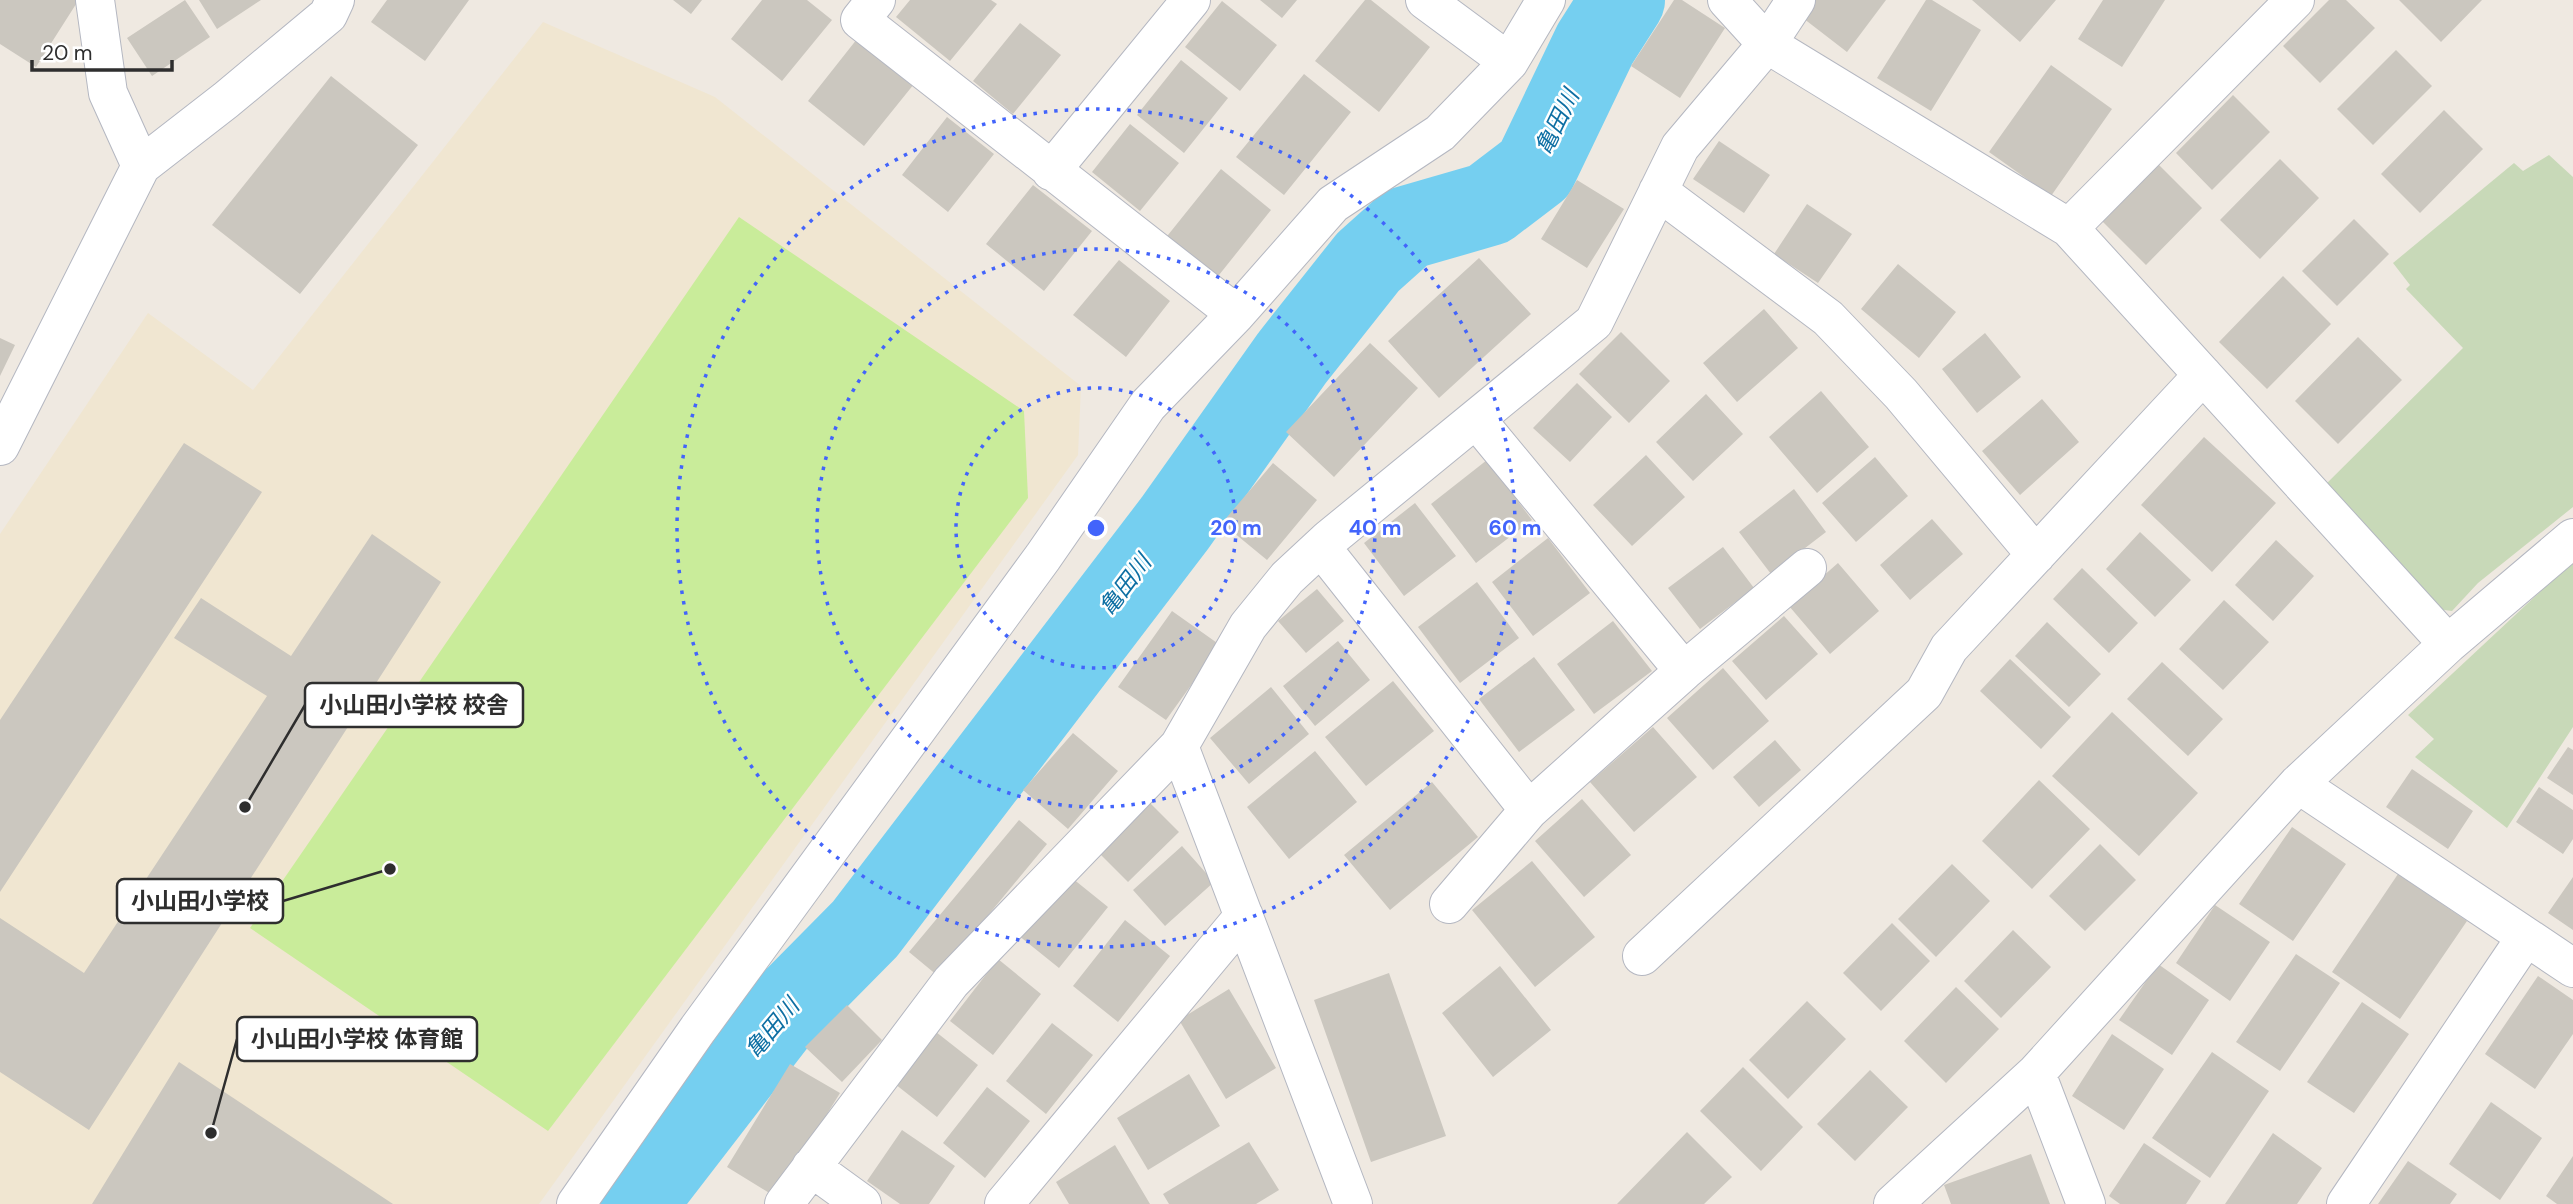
<svg xmlns="http://www.w3.org/2000/svg" width="2573" height="1204" font-family="'DM Sans','Noto Sans JP',sans-serif">
	<style>
		.education { fill: #f0e6d1 }
		.cemetery { fill: #c8d9b8 }
		.pitch { fill: #c9ec9a }
		.lines { fill: none; stroke-linecap: round; stroke-linejoin: round }
		.river { stroke: #75cff0; stroke-width: 84 }
		.building { fill: #cbc7bf }
		.minor-casing { stroke: #b4b7c1; stroke-width: 40 }
		.minor { stroke: #fff; stroke-width: 38 }
		.ring { fill: none; stroke: #4264fb; stroke-width: 3.5; stroke-dasharray: 3.5 7 }
		.labels { text-anchor: middle; dominant-baseline: central; stroke-width: 5; stroke-linejoin: round; paint-order: stroke }
		.water-label { font-size: 23px; font-style: italic; fill: #0d6fa3; stroke: #fff }
		.centre { fill: #4264fb; stroke: #fff; stroke-width: 3.5 }
		.ring-label { font-size: 21px; text-anchor: middle; font-weight: bold; fill: #4264fb; stroke: #fff; stroke-width: 5; stroke-linejoin: round; paint-order: stroke }
		.leader { fill: none; stroke: #2e2e2e; stroke-width: 2.5 }
		.callout-dot { fill: #2e2e2e; stroke: #fff; stroke-width: 2.5 }
		.callout { fill: #fff; stroke: #2e2e2e; stroke-width: 2.5 }
		.callout-label { font-size: 23px; text-anchor: middle; font-weight: bold; fill: #2e2e2e }
	</style>
	<rect width="100%" height="100%" fill="#efe9e1"/>
	<path class="education" d="M 543,22 L 715,97 L 1081,386 L 1078,455 L 539,1204 L 0,1204 L 0,534 L 148,313 L 253,390 Z"/>
	<path class="cemetery" d="M 2549,155 L 2573,177 L 2573,507 L 2478,583 L 2452,611 L 2430,608 L 2323,487 L 2463,348 L 2406,289 L 2410,285 L 2393,263 L 2514,163 L 2523,171 Z
		M 2573,561 L 2573,727 L 2507,828 L 2415,757 L 2434,739 L 2408,715 Z"/>
	<path class="pitch" d="M 739,217 L 1024,411 L 1028,498 L 548,1131 L 250,928 Z"/>
	<g class="lines">
		<path class="river" d="M 634,1204 L 779,1016 L 865,929 L 1175,523 L 1292,358 L 1368,262 L 1406,228 L 1489,204 L 1535,169 L 1595,44 L 1623,0"/>
	</g>
	<path class="building" d="M 0,0 L 76,0 L 78,1 L 36,67 L 0,44 Z
		M 185,0 L 210,37 L 152,76 L 127,38 Z
		M 199,0 L 261,0 L 217,29 Z
		M 387,0 L 469,0 L 425,61 L 371,22 Z
		M 673,0 L 702,0 L 691,14 Z
		M 762,0 L 807,0 L 832,20 L 782,81 L 731,39 Z
		M 910,0 L 991,0 L 997,4 L 950,61 L 896,17 Z
		M 1260,0 L 1297,0 L 1282,18 Z
		M 1365,0 L 1371,0 L 1430,47 L 1379,112 L 1315,61 Z
		M 1674,0 L 1682,0 L 1725,28 L 1680,98 L 1631,66 Z
		M 1810,0 L 1886,0 L 1847,52 L 1799,15 Z
		M 1926,0 L 1932,0 L 1981,30 L 1931,111 L 1877,78 Z
		M 1972,0 L 2056,0 L 2020,42 Z
		M 2103,0 L 2165,0 L 2122,67 L 2078,39 Z
		M 2329,0 L 2346,0 L 2375,28 L 2320,83 L 2283,46 Z
		M 2399,0 L 2482,0 L 2441,42 Z
		M 1222,1 L 1277,45 L 1240,91 L 1185,47 Z
		M 1020,23 L 1061,55 L 1013,114 L 973,81 Z
		M 857,39 L 914,84 L 864,146 L 808,101 Z
		M 2396,50 L 2432,86 L 2373,145 L 2337,109 Z
		M 1181,60 L 1228,98 L 1184,153 L 1137,115 Z
		M 2051,65 L 2112,109 L 2051,196 L 1989,152 Z
		M 1304,74 L 1351,112 L 1284,195 L 1236,157 Z
		M 331,76 L 418,145 L 300,294 L 212,225 Z
		M 2233,95 L 2270,132 L 2212,190 L 2176,153 Z
		M 2444,110 L 2483,149 L 2420,213 L 2381,174 Z
		M 947,117 L 994,154 L 948,212 L 902,175 Z
		M 1130,124 L 1179,163 L 1140,211 L 1092,172 Z
		M 1719,141 L 1770,175 L 1744,213 L 1693,179 Z
		M 2280,159 L 2319,198 L 2260,259 L 2220,220 Z
		M 2158,164 L 2202,208 L 2146,265 L 2102,221 Z
		M 1221,169 L 1271,210 L 1215,280 L 1164,240 Z
		M 1577,180 L 1624,209 L 1587,268 L 1541,239 Z
		M 1033,185 L 1092,231 L 1044,291 L 986,244 Z
		M 1807,204 L 1852,234 L 1818,283 L 1774,254 Z
		M 2354,219 L 2389,254 L 2337,306 L 2302,271 Z
		M 1479,258 L 1531,314 L 1439,398 L 1388,341 Z
		M 1119,260 L 1170,301 L 1126,357 L 1073,315 Z
		M 1898,264 L 1956,312 L 1919,358 L 1861,309 Z
		M 2283,276 L 2331,324 L 2267,389 L 2219,342 Z
		M 1764,309 L 1798,348 L 1737,402 L 1703,363 Z
		M 1621,332 L 1670,381 L 1629,423 L 1579,374 Z
		M 1985,333 L 2021,377 L 1977,413 L 1942,369 Z
		M 2358,337 L 2402,380 L 2338,444 L 2295,401 Z
		M 0,338 L 15,345 L 0,376 Z
		M 1370,343 L 1418,388 L 1334,477 L 1286,432 Z
		M 1577,383 L 1612,417 L 1570,462 L 1533,428 Z
		M 1821,391 L 1869,447 L 1817,493 L 1769,437 Z
		M 1706,394 L 1743,434 L 1693,481 L 1656,442 Z
		M 2042,399 L 2079,442 L 2020,495 L 1982,451 Z
		M 2204,437 L 2276,503 L 2212,572 L 2141,505 Z
		M 184,443 L 262,492 L 0,892 L 0,720 Z
		M 1646,455 L 1685,497 L 1632,546 L 1593,505 Z
		M 1875,457 L 1908,496 L 1856,542 L 1822,503 Z
		M 1487,460 L 1532,520 L 1476,563 L 1431,504 Z
		M 1273,463 L 1317,500 L 1267,560 L 1222,523 Z
		M 1794,489 L 1826,532 L 1771,574 L 1739,532 Z
		M 1415,503 L 1456,556 L 1404,596 L 1364,543 Z
		M 1932,519 L 1963,554 L 1910,600 L 1880,565 Z
		M 2140,532 L 2191,580 L 2155,617 L 2106,569 Z
		M 372,534 L 441,582 L 89,1130 L 0,1072 L 0,918 L 84,973 L 267,696 L 174,638 L 201,598 L 291,656 Z
		M 1548,538 L 1590,593 L 1533,636 L 1492,582 Z
		M 2276,540 L 2314,576 L 2273,621 L 2235,585 Z
		M 1723,547 L 1754,588 L 1700,629 L 1668,588 Z
		M 1838,563 L 1879,611 L 1830,654 L 1789,606 Z
		M 2082,568 L 2138,623 L 2109,653 L 2053,599 Z
		M 1477,582 L 1519,638 L 1460,683 L 1418,627 Z
		M 1317,589 L 1344,621 L 1306,653 L 1278,621 Z
		M 2224,600 L 2269,642 L 2223,690 L 2179,649 Z
		M 1172,611 L 1220,645 L 1166,720 L 1118,687 Z
		M 1784,616 L 1818,654 L 1766,700 L 1732,661 Z
		M 1613,621 L 1652,671 L 1594,714 L 1557,664 Z
		M 2047,622 L 2101,674 L 2069,707 L 2015,656 Z
		M 1338,641 L 1370,680 L 1315,726 L 1283,686 Z
		M 1534,657 L 1575,710 L 1519,752 L 1479,699 Z
		M 2010,659 L 2071,717 L 2041,749 L 1980,691 Z
		M 2162,662 L 2223,719 L 2188,756 L 2127,699 Z
		M 1723,668 L 1769,721 L 1713,770 L 1667,718 Z
		M 1393,681 L 1434,731 L 1366,786 L 1325,737 Z
		M 1271,687 L 1309,734 L 1249,784 L 1210,738 Z
		M 2112,712 L 2198,793 L 2139,856 L 2052,776 Z
		M 1653,727 L 1697,777 L 1634,832 L 1590,782 Z
		M 1073,733 L 1118,771 L 1068,829 L 1023,790 Z
		M 1775,740 L 1801,770 L 1759,807 L 1733,777 Z
		M 2568,747 L 2573,750 L 2573,795 L 2547,778 Z
		M 1315,751 L 1357,802 L 1289,859 L 1247,807 Z
		M 2412,769 L 2473,811 L 2448,849 L 2386,807 Z
		M 2039,780 L 2090,829 L 2032,889 L 1982,841 Z
		M 1432,782 L 1478,837 L 1390,910 L 1344,855 Z
		M 2539,787 L 2573,810 L 2573,839 L 2563,854 L 2516,822 Z
		M 1145,798 L 1179,832 L 1128,882 L 1094,848 Z
		M 1582,799 L 1631,855 L 1584,897 L 1535,841 Z
		M 1019,820 L 1047,844 L 938,976 L 909,952 Z
		M 2292,827 L 2346,864 L 2293,941 L 2239,904 Z
		M 2100,844 L 2136,880 L 2085,931 L 2049,896 Z
		M 1182,846 L 1214,882 L 1165,926 L 1133,890 Z
		M 1532,861 L 1595,937 L 1535,987 L 1472,910 Z
		M 1952,864 L 1990,901 L 1936,957 L 1898,919 Z
		M 1067,874 L 1108,907 L 1059,968 L 1018,935 Z
		M 2398,874 L 2467,921 L 2400,1019 L 2332,972 Z
		M 2573,877 L 2573,930 L 2548,913 Z
		M 2215,905 L 2270,942 L 2230,1001 L 2176,963 Z
		M 1125,920 L 1170,956 L 1118,1022 L 1073,986 Z
		M 1892,923 L 1930,961 L 1881,1011 L 1843,973 Z
		M 2013,930 L 2051,967 L 2001,1018 L 1964,981 Z
		M 2296,954 L 2340,983 L 2280,1071 L 2236,1042 Z
		M 998,959 L 1041,994 L 993,1055 L 950,1021 Z
		M 2158,964 L 2209,1000 L 2172,1055 L 2119,1020 Z
		M 1500,966 L 1551,1030 L 1493,1077 L 1442,1013 Z
		M 1389,973 L 1446,1136 L 1371,1162 L 1314,1000 Z
		M 2538,976 L 2573,1000 L 2573,1034 L 2535,1089 L 2485,1054 Z
		M 1956,987 L 1999,1029 L 1946,1083 L 1904,1041 Z
		M 1229,989 L 1276,1068 L 1226,1099 L 1179,1020 Z
		M 1807,1001 L 1846,1039 L 1788,1099 L 1749,1060 Z
		M 2362,1002 L 2409,1034 L 2354,1113 L 2307,1082 Z
		M 847,1005 L 882,1040 L 842,1082 L 805,1047 Z
		M 1052,1023 L 1093,1055 L 1046,1114 L 1006,1081 Z
		M 936,1032 L 978,1065 L 937,1117 L 895,1084 Z
		M 2112,1034 L 2164,1069 L 2124,1130 L 2072,1096 Z
		M 2212,1052 L 2269,1091 L 2210,1178 L 2152,1138 Z
		M 179,1062 L 393,1204 L 92,1204 Z
		M 790,1064 L 840,1093 L 776,1197 L 727,1167 Z
		M 1743,1067 L 1803,1127 L 1761,1171 L 1700,1111 Z
		M 1870,1070 L 1908,1107 L 1855,1161 L 1817,1124 Z
		M 1189,1074 L 1220,1126 L 1148,1170 L 1117,1118 Z
		M 987,1087 L 1030,1121 L 985,1178 L 943,1143 Z
		M 2491,1102 L 2542,1138 L 2500,1200 L 2449,1164 Z
		M 902,1130 L 955,1166 L 929,1204 L 900,1204 L 867,1181 Z
		M 1687,1132 L 1732,1177 L 1704,1204 L 1617,1204 Z
		M 2273,1133 L 2322,1168 L 2297,1204 L 2225,1204 Z
		M 1249,1142 L 1279,1190 L 1256,1204 L 1169,1204 L 1163,1194 Z
		M 2144,1143 L 2201,1181 L 2186,1204 L 2120,1204 L 2109,1196 Z
		M 1115,1145 L 1150,1204 L 1069,1204 L 1056,1182 Z
		M 2031,1154 L 2050,1204 L 1951,1204 L 1944,1185 Z
		M 2573,1156 L 2573,1204 L 2557,1204 L 2546,1196 Z
		M 2408,1161 L 2457,1194 L 2450,1204 L 2378,1204 Z"/>
	<g class="lines">
		<defs>
			<path id="minor" d="M 95,0 L 108,93 L 141,166
				M 876,0 L 860,20 L 1236,314
				M 1425,0 L 1509,62
				M 1727,0 L 1767,44 L 2069,228 L 2448,644
				M 1051,171 L 1191,0
				M 1658,191 L 1828,318 L 1901,394 L 2036,555
				M 2069,228 L 2295,0
				M 1476,419 L 1684,671
				M 0,446 L 141,166 L 226,100 L 328,15 L 335,0
				M 1321,547 L 1529,810
				M 1179,746 L 1353,1204
				M 2298,784 L 2573,968
				M 1449,904 L 1529,810 L 1684,671 L 1807,568
				M 1642,956 L 1924,693 L 1949,648 L 2203,375
				M 2036,1073 L 2086,1204
				M 811,1167 L 862,1204
				M 576,1204 L 698,1029 L 1043,557 L 1148,405 L 1236,314 L 1333,204 L 1440,133 L 1509,62 L 1546,0
				M 784,1204 L 951,982 L 1179,746 L 1248,626 L 1287,578 L 1329,539 L 1594,322 L 1680,147 L 1767,44 L 1796,0
				M 1004,1204 L 1244,916
				M 1893,1204 L 2036,1073 L 2298,784 L 2448,644 L 2573,538
				M 2346,1204 L 2526,937"/>
		</defs>
		<use href="#minor" class="minor-casing"/>
		<use href="#minor" class="minor"/>
	</g>
	<g class="ring">
		<circle cx="1096" cy="528" r="140"/>
		<circle cx="1096" cy="528" r="279"/>
		<circle cx="1096" cy="528" r="419"/>
	</g>
	<g class="labels">
		<g class="water-label">
			<text transform="translate(1557 122) rotate(-64)">亀田川</text>
			<text transform="translate(1125 585) rotate(-53)">亀田川</text>
			<text transform="translate(772 1028) rotate(-50)">亀田川</text>
		</g>
	</g>
	<circle cx="1096" cy="528" r="10" class="centre"/>
	<g class="ring-label">
		<text x="1236" y="535">20 m</text>
		<text x="1375" y="535">40 m</text>
		<text x="1515" y="535">60 m</text>
	</g>
	<path class="leader" d="M245 807L305 705M390 869L283 901M211 1133L237 1039"/>
	<g class="callout-dot">
		<circle cx="245" cy="807" r="7"/>
		<circle cx="390" cy="869" r="7"/>
		<circle cx="211" cy="1133" r="7"/>
	</g>
	<g class="callout">
		<rect x="305" y="683" width="218" height="44" rx="7"/>
		<rect x="117" y="879" width="166" height="44" rx="7"/>
		<rect x="237" y="1017" width="240" height="44" rx="7"/>
	</g>
	<g class="callout-label">
		<text x="414" y="713">小山田小学校 校舎</text>
		<text x="200" y="909">小山田小学校</text>
		<text x="357" y="1047">小山田小学校 体育館</text>
	</g>
	<path d="M32 60v10h140v-10" fill="none" stroke="#2e2e2e" stroke-width="3.5"/>
	<text x="42" y="60" font-size="21" fill="#2e2e2e" stroke="#ffffff" stroke-width="5" paint-order="stroke">20 m</text>
</svg>
